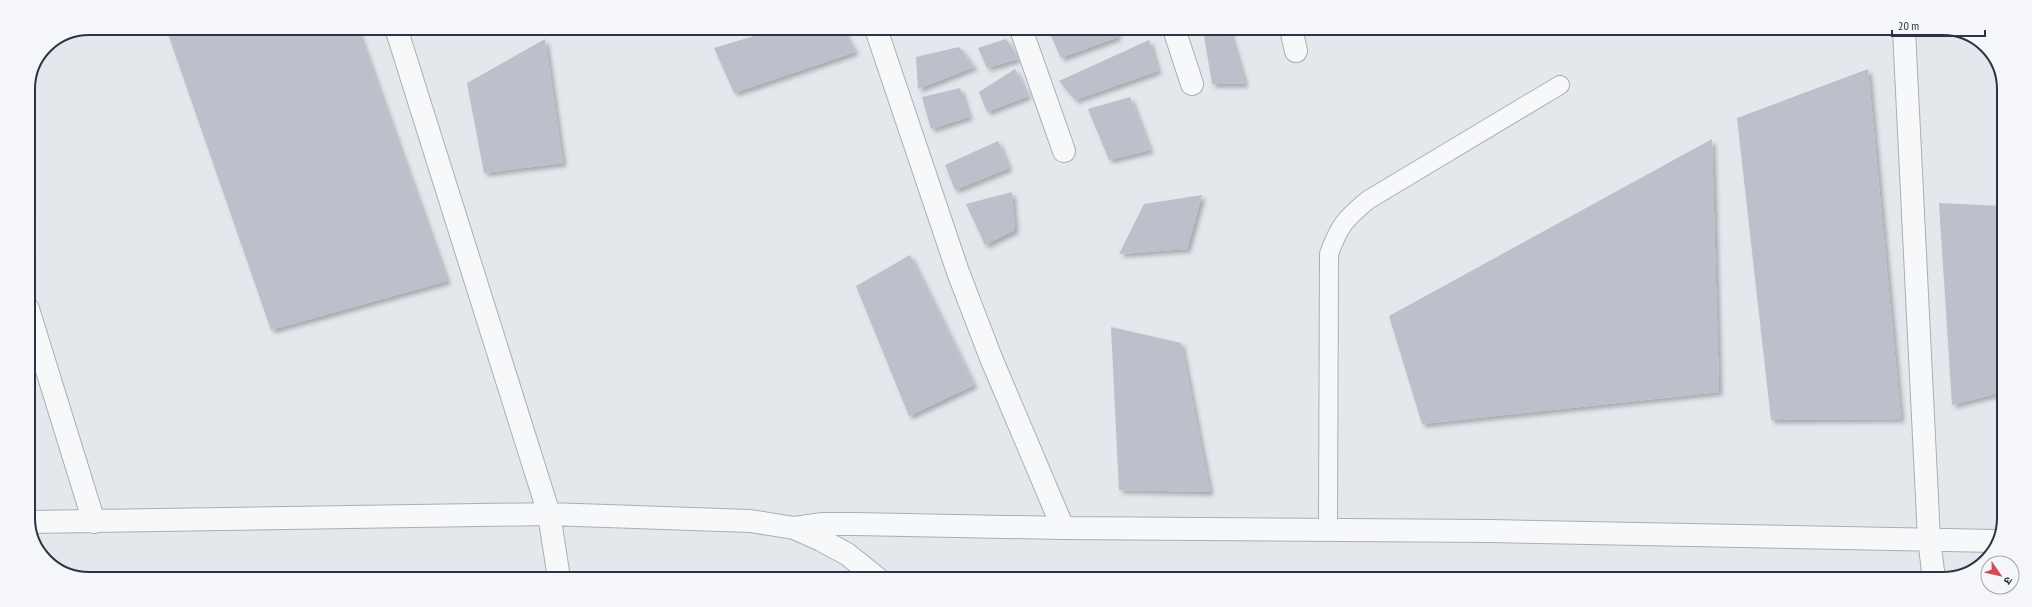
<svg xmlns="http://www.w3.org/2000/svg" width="2032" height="607" font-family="'PT Sans Narrow','Noto Sans Devanagari',sans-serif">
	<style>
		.building { fill: #bbc0ca; filter: url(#shadow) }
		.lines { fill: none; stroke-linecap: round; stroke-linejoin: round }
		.service-casing { stroke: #a9aeb7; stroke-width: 20 }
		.minor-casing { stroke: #a9aeb7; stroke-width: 24 }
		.service { stroke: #f7f8fa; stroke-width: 18 }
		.minor { stroke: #f7f8fa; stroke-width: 22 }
		.rim { fill: none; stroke: #2b3445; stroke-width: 2 }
	</style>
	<defs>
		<filter id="shadow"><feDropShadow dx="3.5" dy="3.5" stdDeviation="2" flood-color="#0004"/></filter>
	</defs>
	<rect width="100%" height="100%" fill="#e4e7ec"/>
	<path class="building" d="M 166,28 L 357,28 L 447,281 L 271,330 Z
		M 777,29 L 843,29 L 855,52 L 734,93 L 714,48 Z
		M 1048,29 L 1115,29 L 1118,37 L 1061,58 Z
		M 1203,29 L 1229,29 L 1245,84 L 1212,84 Z
		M 545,39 L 563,163 L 484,173 L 467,83 Z
		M 1006,39 L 1018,59 L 987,68 L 978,48 Z
		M 1149,40 L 1158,71 L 1075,100 L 1059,81 Z
		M 959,47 L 974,67 L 918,89 L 916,57 Z
		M 1015,69 L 1028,96 L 987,112 L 979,92 Z
		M 1868,69 L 1901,419 L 1771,420 L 1737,118 Z
		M 960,88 L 969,117 L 931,129 L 922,97 Z
		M 1130,97 L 1150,150 L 1109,160 L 1088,109 Z
		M 1712,139 L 1719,392 L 1422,424 L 1389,316 Z
		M 998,141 L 1009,168 L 955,190 L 945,165 Z
		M 1012,192 L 1015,230 L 985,245 L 966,204 Z
		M 1202,195 L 1187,249 L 1119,254 L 1144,204 Z
		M 1939,203 L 2001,206 L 2003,245 L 2003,392 L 1952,405 Z
		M 910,255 L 974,385 L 909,416 L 856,286 Z
		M 1111,327 L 1181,343 L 1210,492 L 1119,490 Z"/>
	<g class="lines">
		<defs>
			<path id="service" d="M 1328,530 L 1329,254 C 1339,226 1345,219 1368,200 L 1560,85"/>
			<path id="minor" d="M 396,28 L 549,514 L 559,578
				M 876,29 L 958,272 L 991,358 L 1063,528
				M 1021,29 L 1064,151
				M 1174,29 L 1192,84
				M 1291,29 L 1296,51
				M 1904,30 L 1929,539 L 1934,579
				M 28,309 L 94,522
				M 28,522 L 549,514 L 750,521 L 794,528 L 821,540 L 847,554 L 877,578
				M 794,528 L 823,524 L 855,524 L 1063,528 L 1490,531 L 1997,541"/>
		</defs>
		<use href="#service" class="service-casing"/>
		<use href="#minor" class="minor-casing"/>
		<use href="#service" class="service"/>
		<use href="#minor" class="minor"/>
	</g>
	<path d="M0 0H2032V607H0ZM89 35H1943A54 54 0 0 1 1997 89V518A54 54 0 0 1 1943 572H89A54 54 0 0 1 35 518V89A54 54 0 0 1 89 35Z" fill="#f4f6f9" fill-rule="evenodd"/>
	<path class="rim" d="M89 35H1943A54 54 0 0 1 1997 89V518A54 54 0 0 1 1943 572H89A54 54 0 0 1 35 518V89A54 54 0 0 1 89 35Z"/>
	<g transform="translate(2000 575) rotate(124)"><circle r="19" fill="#f4f6f9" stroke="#a4a8b1"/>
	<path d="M0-3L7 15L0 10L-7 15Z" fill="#d1495b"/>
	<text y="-6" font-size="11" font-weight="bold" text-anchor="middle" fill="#2b3445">उ</text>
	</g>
	<path d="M1892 30v6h93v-6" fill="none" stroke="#2b3445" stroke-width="2"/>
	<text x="1898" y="30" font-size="12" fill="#2b3445" stroke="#f4f6f9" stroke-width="3" paint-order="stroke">20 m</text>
</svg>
